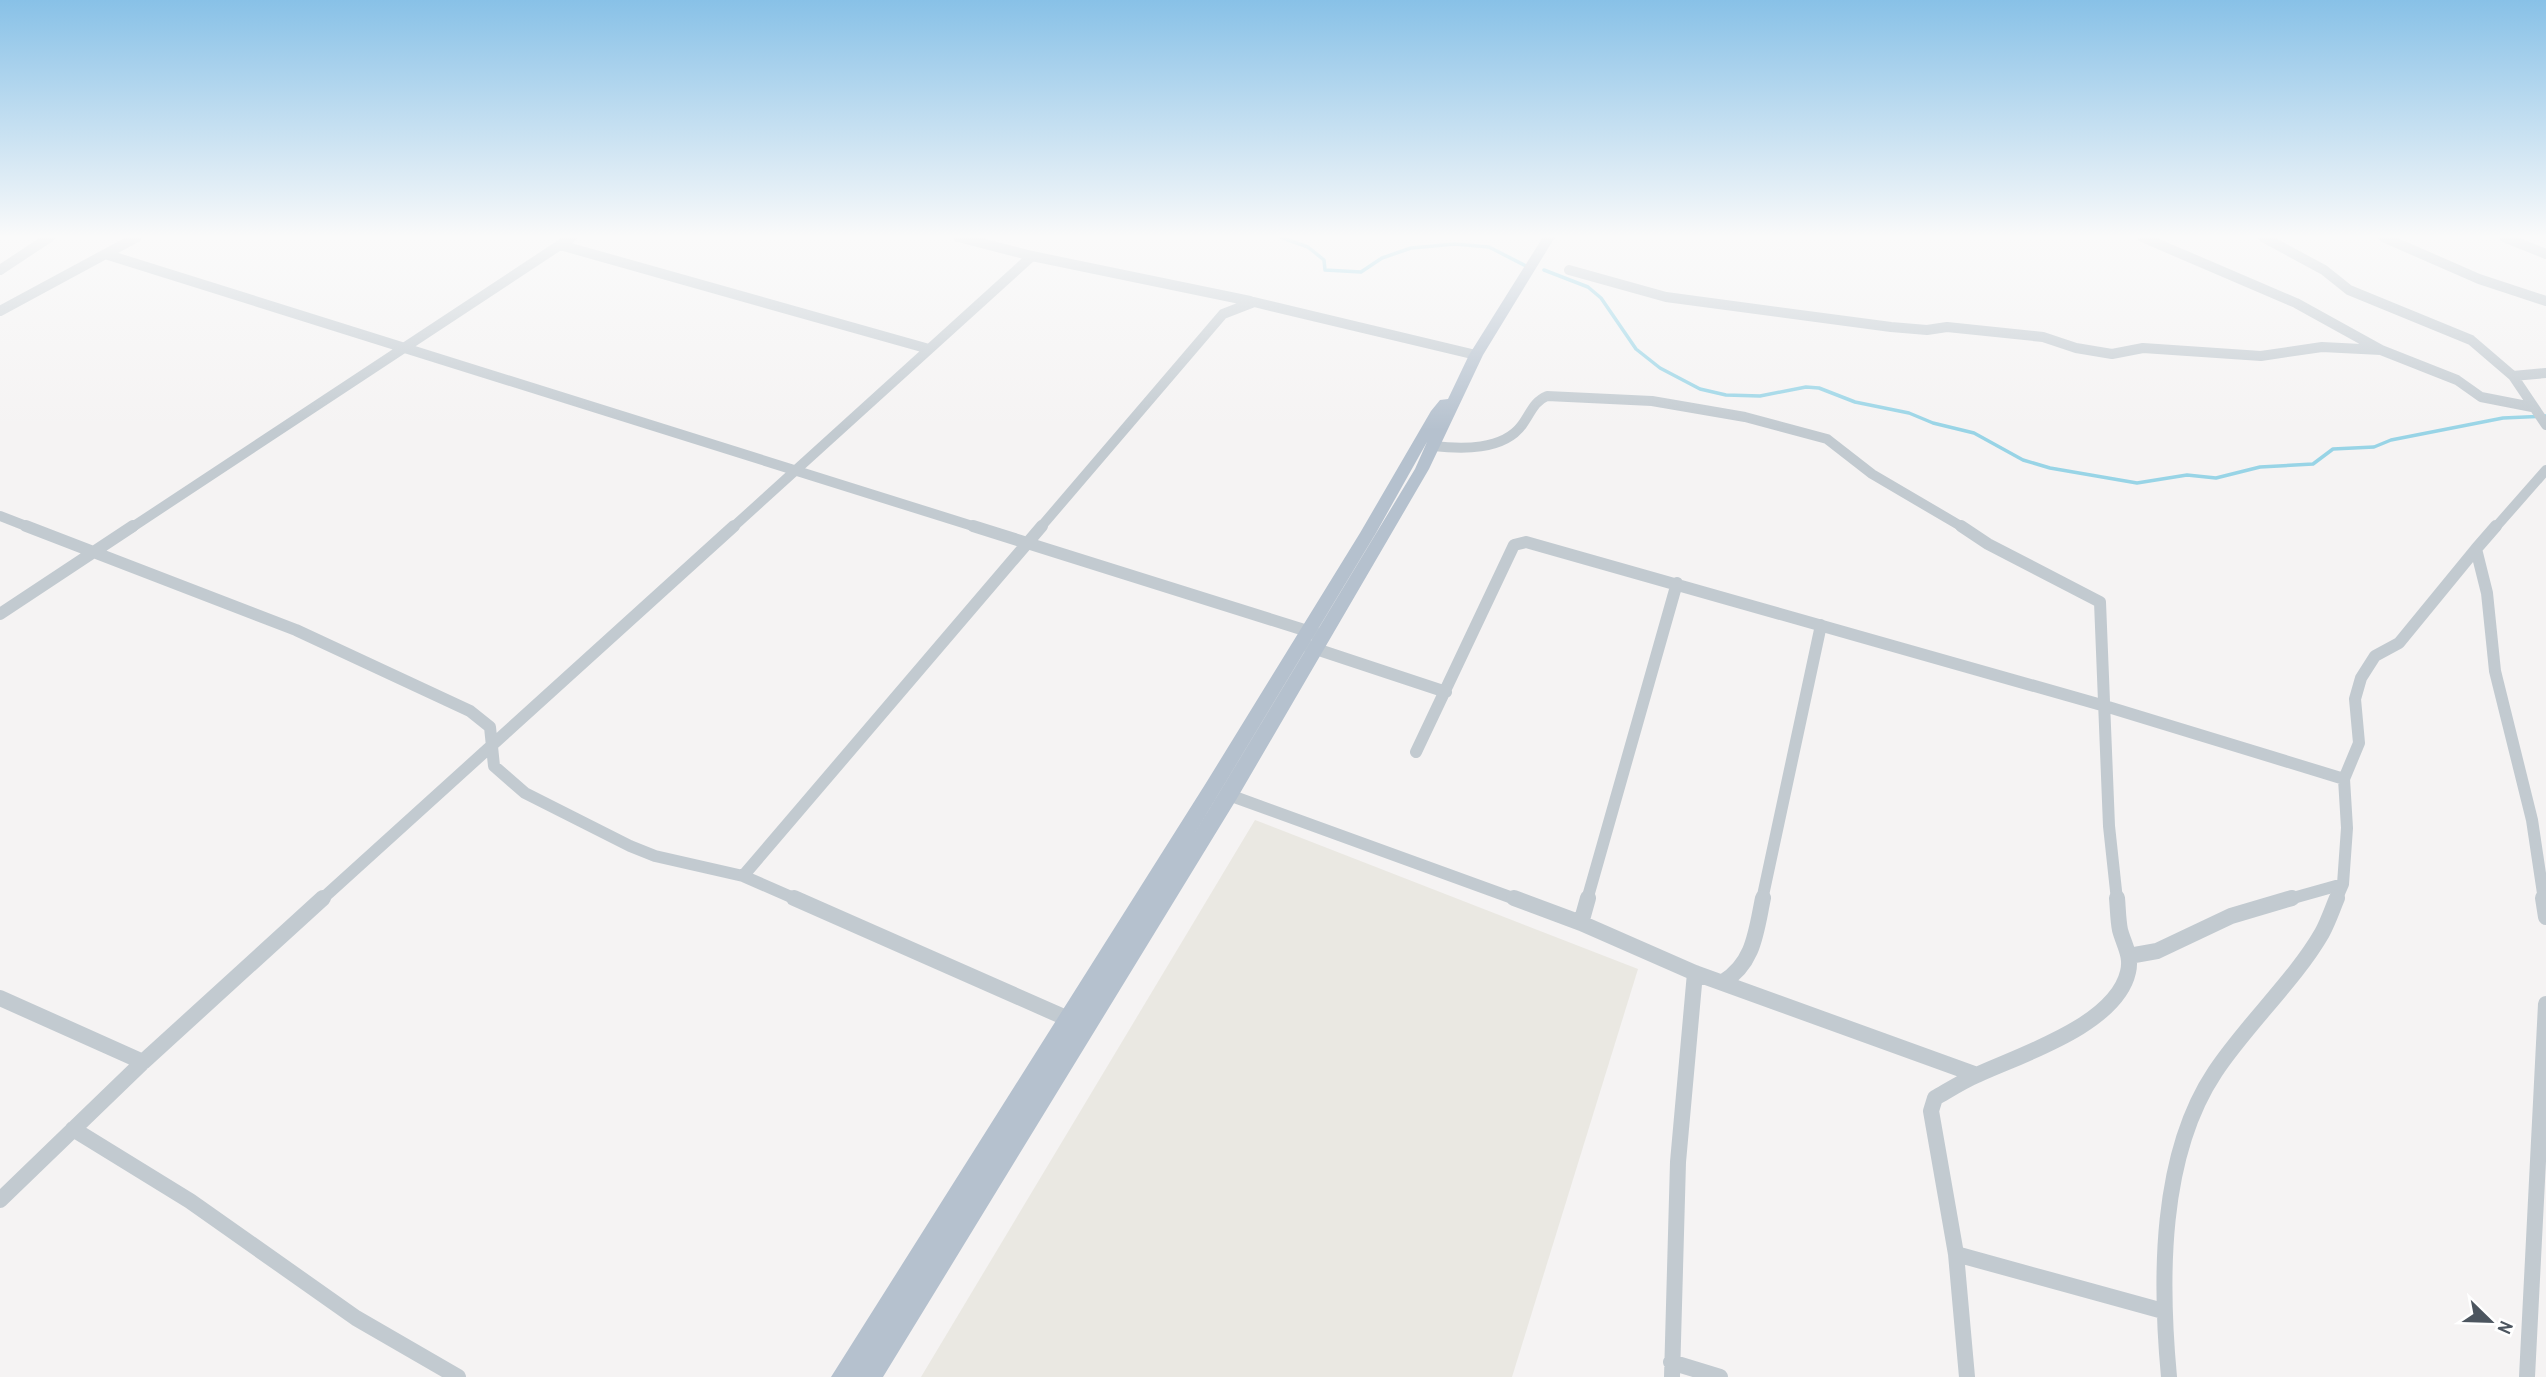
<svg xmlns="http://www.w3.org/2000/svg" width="2546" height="1377" font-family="'Archivo Narrow',sans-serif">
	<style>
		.commercial { fill: #eae8e2 }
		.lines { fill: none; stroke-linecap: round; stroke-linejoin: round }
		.stream { stroke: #98d4e6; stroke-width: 3.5 }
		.street-far2 { stroke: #c2cad0; stroke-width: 10 }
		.street-far1 { stroke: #c2cad0; stroke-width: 12 }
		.street { stroke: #c2cad0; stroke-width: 16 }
		.primary { fill: #b5c1ce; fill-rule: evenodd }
	</style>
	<rect width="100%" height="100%" fill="#f5f3f3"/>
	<path class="commercial" d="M 1255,820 L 1638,969 L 1512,1377 L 921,1377 Z"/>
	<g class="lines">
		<path class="stream" d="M 1280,237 L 1308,247 L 1324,260 L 1325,270 L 1361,272 L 1382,258 L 1411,248 L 1455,244 L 1489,247 L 1528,267
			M 1544,270 L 1588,287 L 1601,298 L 1636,349 L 1660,368 L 1700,389 L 1726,395 L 1760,396 L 1806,387 L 1819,388 L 1855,402 L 1909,413 L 1933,423 L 1974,433 L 2023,460 L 2050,468 L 2137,483 L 2187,475 L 2216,478 L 2260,467 L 2313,464 L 2333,449 L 2374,447 L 2391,440 L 2503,418 L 2546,416"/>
		<path class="street-far2" d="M 958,237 L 1032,256 L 1250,301
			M 2142,237 L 2296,303 L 2381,350 L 2457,380 L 2481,397 L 2532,407
			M 2263,237 L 2324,270 L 2349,290 L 2471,340 L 2513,376
			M 2383,237 L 2479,279 L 2546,301
			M 2504,237 L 2546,254
			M 560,245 L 929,349
			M 105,254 L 979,528
			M 0,270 L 50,237
			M 1569,270 L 1666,297 L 1891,327 L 1927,330 L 1947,327 L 2043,337 L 2076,348 L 2112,354 L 2143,348 L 2261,356 L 2322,347 L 2381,350
			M 0,311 L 137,237
			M 2546,373 L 2513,376 L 2546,425
			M 1433,446 C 1461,449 1503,451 1522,425 C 1531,413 1533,402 1547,396 L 1652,401 L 1745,417 L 1827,439 L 1872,474 L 1964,528
			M 0,516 L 31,528
			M 131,528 L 572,237
			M 732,528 L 1032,256
			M 1040,528 L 1223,314 L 1254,302 L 1476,355
			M 2495,528 L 2546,470"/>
		<path class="street-far1" d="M 26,526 L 296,630 L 470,711 L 490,727 L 494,766 L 525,793 L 630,846 L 655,856 L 743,876 L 798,900
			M 973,526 L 1317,634
			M 1961,526 L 1988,544 L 2100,602 L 2109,826 L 2117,900
			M 2496,526 L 2476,549 L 2487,593 L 2495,671 L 2532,820 L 2544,900
			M 0,614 L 133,526
			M 1307,646 L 1446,692
			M 1416,752 L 1514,545 L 1526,542 L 2105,706 L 2344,779
			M 1229,795 L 1518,900
			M 743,876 L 1042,526
			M 321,900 L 734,526
			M 1587,900 L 1677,583
			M 1762,900 L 1821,625
			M 2286,900 L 2343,884
			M 2336,900 L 2343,884 L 2347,828 L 2344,779 L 2359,743 L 2355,699 L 2361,678 L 2375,656 L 2399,643 L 2476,549"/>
		<path class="street" d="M 794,898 L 1073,1021
			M 1514,898 L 1581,923 L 1695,973 L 1977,1075
			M 2543,898 L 2546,917
			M 1581,923 L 1588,898
			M 2129,956 L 2157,951 L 2231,916 L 2292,898
			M 1723,982 C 1754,963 1756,932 1763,898
			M 0,998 L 143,1062
			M 73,1129 L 190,1201 L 356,1318 L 458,1377
			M 0,1200 L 143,1062 L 323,898
			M 1956,1254 L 2163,1311
			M 1671,1362 L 1720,1377
			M 1672,1377 L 1678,1162 L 1695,973
			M 1967,1377 L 1956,1254 L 1931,1111 L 1935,1098 C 1949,1090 1963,1081 1977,1075 C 2020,1055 2116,1025 2128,972 C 2132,956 2124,945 2120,930 C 2118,920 2118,909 2117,898
			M 2169,1377 C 2160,1280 2159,1156 2215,1072 C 2246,1025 2295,980 2322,933 C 2328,922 2332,910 2337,898
			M 2527,1377 L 2546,1004"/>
		<path class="primary" d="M 1543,237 L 1555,237 L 1483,355 L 1429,469 L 1236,800 L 883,1377 L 831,1377 L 1206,783 L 1360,533 L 1431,411 L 1440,400 L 1448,399 L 1469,355 ZM 1427,442 L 1415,469 L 1181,856 L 1376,533 Z"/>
	</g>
	<linearGradient id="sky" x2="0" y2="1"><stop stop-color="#88c1e7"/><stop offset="0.55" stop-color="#fafafa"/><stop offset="1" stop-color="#fafafa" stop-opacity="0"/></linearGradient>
	<rect width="2546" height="430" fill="url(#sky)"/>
	<g transform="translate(2490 1321) rotate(113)" stroke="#ffffff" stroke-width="5" paint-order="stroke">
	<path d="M0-5L12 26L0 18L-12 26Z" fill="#4c555f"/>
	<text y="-10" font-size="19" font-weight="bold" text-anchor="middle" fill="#4c555f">N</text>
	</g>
</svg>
